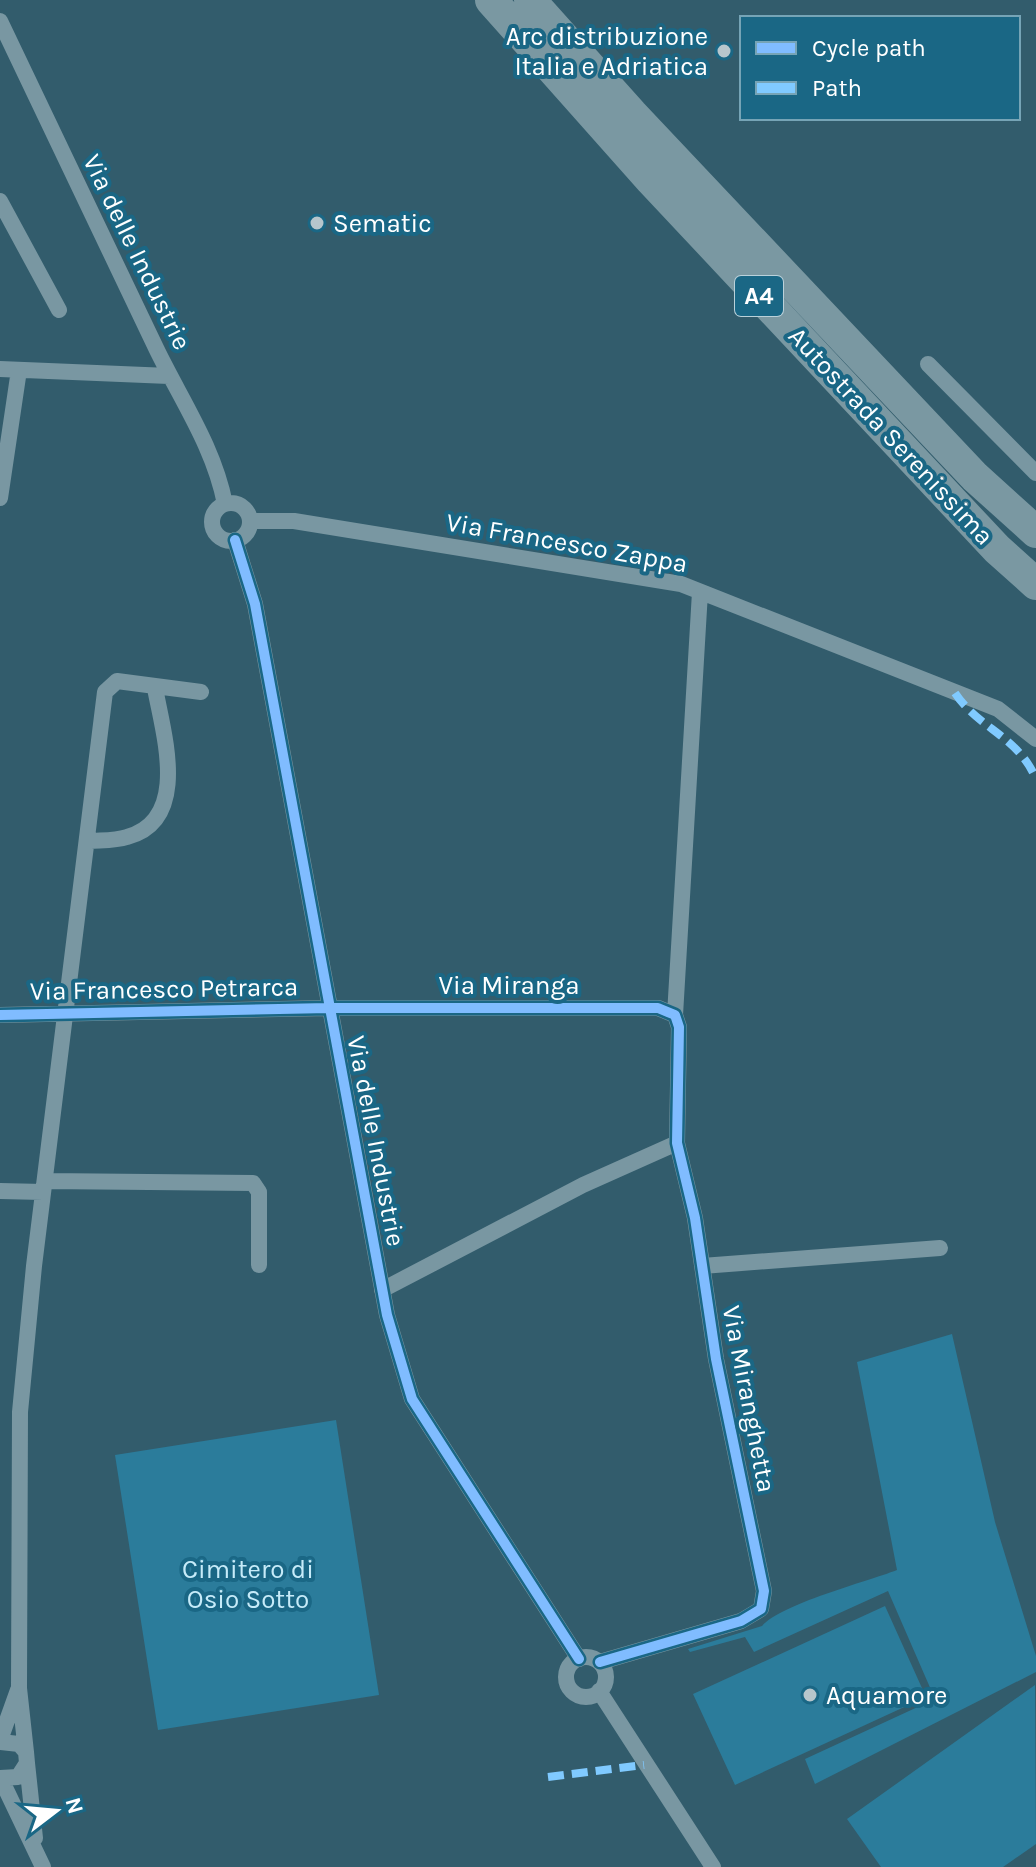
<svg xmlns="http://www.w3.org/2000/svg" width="1036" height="1867" font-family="Karla,sans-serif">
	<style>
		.green { fill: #2b7c9b }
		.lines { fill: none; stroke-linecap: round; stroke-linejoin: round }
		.minor { stroke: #7997a2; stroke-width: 16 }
		.motorway { stroke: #7a98a2; stroke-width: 32 }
		.quiet { stroke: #80caff; stroke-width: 8; stroke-dasharray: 16 8; stroke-linecap: butt }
		.cycleway-casing { stroke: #1a6785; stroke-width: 15 }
		.cycleway { stroke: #80bcff; stroke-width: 10 }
		.poi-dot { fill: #b7c6cc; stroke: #1a6785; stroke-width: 3 }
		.labels { text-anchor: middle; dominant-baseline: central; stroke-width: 8; stroke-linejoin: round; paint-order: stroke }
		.shield { fill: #1a6785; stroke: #bad1da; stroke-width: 2 }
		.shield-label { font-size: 24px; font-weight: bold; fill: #fff }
		.poi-label { font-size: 26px; fill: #fff; stroke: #1a6785; text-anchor: start }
		.street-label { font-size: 26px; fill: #fff; stroke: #1a6785 }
		.park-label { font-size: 26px; fill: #c6ebf9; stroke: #1a6785 }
	</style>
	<rect width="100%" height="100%" fill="#325c6c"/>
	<path class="green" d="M 952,1334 L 995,1522 L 1036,1656 L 1036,1672 L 815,1784 L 805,1759 L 935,1699 L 888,1591 L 754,1652 L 745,1637 L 690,1652 L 688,1649 L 762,1626 C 781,1604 866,1582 897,1570 L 857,1362 Z
		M 336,1420 L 379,1695 L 158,1730 L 115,1455 Z
		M 885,1606 L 926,1697 L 735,1785 L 693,1694 Z
		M 1035,1685 L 1036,1844 L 1003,1867 L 881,1867 L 847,1819 Z"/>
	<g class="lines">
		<path class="minor" d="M 0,21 C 52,130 104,239 156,348 C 181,400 214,447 225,504
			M 0,201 L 59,310
			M 928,364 L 1036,473
			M 0,369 L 169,376
			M 0,498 L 19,370
			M212 522a19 19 0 1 1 38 0a19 19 0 1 1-38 0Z
			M 250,521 L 294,521 L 681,584 L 998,709 L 1036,739
			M 235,540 L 255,604 L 387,1315 L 412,1399 L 579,1659
			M 89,841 C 101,840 115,841 127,837 C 191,820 163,733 155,688
			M 0,1015 L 329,1008 L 658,1008 L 675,1015 L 679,1027 L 677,1143 L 695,1218 L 716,1359 L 764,1591 L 761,1609 L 741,1621 L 600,1662
			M 675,1015 L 700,592
			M 45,1181 L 253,1183 L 259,1192 L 259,1265
			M 0,1191 L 43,1192
			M 702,1266 L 940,1248
			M 382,1290 L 583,1185 L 677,1143
			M566 1677a20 20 0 1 1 40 0a20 20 0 1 1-40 0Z
			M 599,1691 L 713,1867
			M 0,1740 L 18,1690
			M 0,1742 L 19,1744 L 26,1752 L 27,1763 L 18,1777 L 0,1778
			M 26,1752 L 19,1688 L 20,1412 L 34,1266 L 105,692 L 117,681 L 201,692
			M 27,1763 L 35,1838
			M 1,1779 L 43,1867"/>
		<path class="motorway" d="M 491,0 L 651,180 L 997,549 L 1036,584
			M 530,0 L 632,114 L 975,477 L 1036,532"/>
		<path class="quiet" d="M 955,693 C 979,729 1018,736 1036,779
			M 548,1777 L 644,1765"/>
		<defs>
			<path id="cycleway" d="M 235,540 L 255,604 L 387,1315 L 412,1399 L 579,1659
				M 0,1015 L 329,1008 L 658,1008 L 675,1015 L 679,1027 L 677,1143 L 695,1218 L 716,1359 L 764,1591 L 761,1609 L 741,1621 L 600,1662"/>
		</defs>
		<use href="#cycleway" class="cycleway-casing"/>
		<use href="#cycleway" class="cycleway"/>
	</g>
	<g class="poi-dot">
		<circle cx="724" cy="51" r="8"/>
		<circle cx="317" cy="223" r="8"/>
		<circle cx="810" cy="1695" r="8"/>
	</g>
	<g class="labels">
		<rect class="shield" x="735" y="276" width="48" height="40" rx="6"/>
		<g class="shield-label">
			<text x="759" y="296">A4</text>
		</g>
		<g class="poi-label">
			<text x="708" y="36" text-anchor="end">Arc distribuzione<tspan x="708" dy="30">Italia e Adriatica</tspan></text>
			<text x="333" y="223">Sematic</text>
			<text x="826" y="1695">Aquamore</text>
		</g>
		<g class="street-label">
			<text transform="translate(137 252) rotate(64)">Via delle Industrie</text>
			<text transform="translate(891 436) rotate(47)">Autostrada Serenissima</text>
			<text transform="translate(567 543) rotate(10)">Via Francesco Zappa</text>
			<text x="509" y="985">Via Miranga</text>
			<text transform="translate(164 989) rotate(-1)">Via Francesco Petrarca</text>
			<text transform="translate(376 1141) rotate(79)">Via delle Industrie</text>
			<text transform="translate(749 1399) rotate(79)">Via Miranghetta</text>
		</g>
		<g class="park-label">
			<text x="248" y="1569">Cimitero di<tspan x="248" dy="30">Osio Sotto</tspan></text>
		</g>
	</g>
	<rect x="740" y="16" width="280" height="104" fill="#1a6785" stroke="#76a4b6" stroke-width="2"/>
	<rect x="756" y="42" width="40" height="12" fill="#80bcff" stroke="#76a4b6" stroke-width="2"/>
	<text x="812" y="56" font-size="24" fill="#ffffff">Cycle path</text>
	<rect x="756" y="82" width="40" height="12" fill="#80caff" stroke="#76a4b6" stroke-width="2"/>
	<text x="812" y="96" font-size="24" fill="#ffffff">Path</text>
	<g transform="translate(56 1811) rotate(74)" stroke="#1a6785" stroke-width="6" paint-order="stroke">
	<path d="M0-6L14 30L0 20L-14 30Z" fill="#ffffff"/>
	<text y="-12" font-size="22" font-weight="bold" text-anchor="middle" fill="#ffffff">N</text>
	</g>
</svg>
